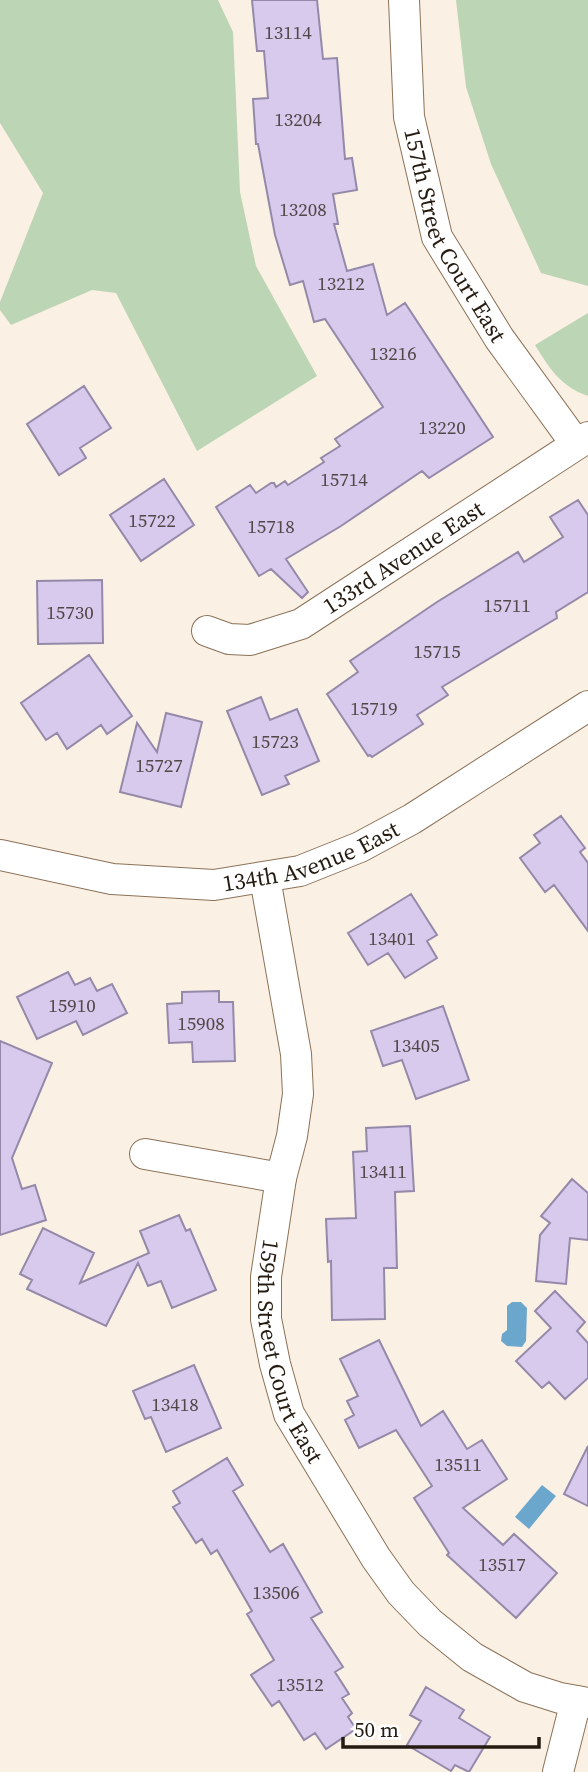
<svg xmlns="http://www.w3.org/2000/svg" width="588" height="1772" font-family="'Source Serif 4',serif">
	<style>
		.green { fill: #bcd5b4 }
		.water { fill: #6ba6cc }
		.building { fill: #d7caed; stroke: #9589a9; stroke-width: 2 }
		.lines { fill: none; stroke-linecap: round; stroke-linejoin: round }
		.minor-casing { stroke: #8b7258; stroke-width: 32 }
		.minor { stroke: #fff; stroke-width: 30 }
		.labels { text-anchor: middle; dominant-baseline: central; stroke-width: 6; stroke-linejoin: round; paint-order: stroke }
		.number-label { font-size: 19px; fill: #524748 }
		.street-label { font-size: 23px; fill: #251b11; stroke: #fff }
	</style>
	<rect width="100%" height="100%" fill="#fbf0e4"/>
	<path class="green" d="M 0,0 L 218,0 L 233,32 L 240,192 L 256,266 L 317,376 L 197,451 L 116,293 L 92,290 L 11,325 L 0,310 L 0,302 L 43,193 L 0,123 Z
		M 456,0 L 588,0 L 588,286 L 541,273 L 491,164 L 466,87 Z
		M 588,313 L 588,396 C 560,386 550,369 535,345 Z"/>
	<path class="water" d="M 512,1302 L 521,1302 L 527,1308 L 526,1341 L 522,1347 L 507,1346 L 501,1341 L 502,1334 L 507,1330 L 507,1306 Z
		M 542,1485 L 556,1496 L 529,1529 L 515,1517 Z"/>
	<path class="building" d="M 252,0 L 317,0 L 323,59 L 337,58 L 345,159 L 352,158 L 357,190 L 333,194 L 338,224 L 334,224 L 347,271 L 373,264 L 387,315 L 405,303 L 493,437 L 429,478 L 422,471 L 341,526 L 286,559 L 308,592 L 302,598 L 271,569 L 259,576 L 216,507 L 250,485 L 256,493 L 271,483 L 274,483 L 276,487 L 285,481 L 288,485 L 324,462 L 321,458 L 340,446 L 335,439 L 383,407 L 325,319 L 314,322 L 303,281 L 290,285 L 275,235 L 258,144 L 256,144 L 253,99 L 268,98 L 264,51 L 257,51 Z
		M 84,386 L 111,428 L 80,448 L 86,458 L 59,475 L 27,424 Z
		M 164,479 L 194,525 L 141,561 L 110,515 Z
		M 578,500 L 588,515 L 588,592 L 556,612 L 557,618 L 442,687 L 448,695 L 417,715 L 423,724 L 372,757 L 370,755 L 368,756 L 327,694 L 358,672 L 350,661 L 437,602 L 518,552 L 524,562 L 563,537 L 550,517 Z
		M 102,580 L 103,643 L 38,644 L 37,581 Z
		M 89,655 L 132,716 L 107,734 L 101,725 L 67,749 L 57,733 L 46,740 L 21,703 Z
		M 261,697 L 270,720 L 297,709 L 319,761 L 285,776 L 289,784 L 262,795 L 227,711 Z
		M 166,713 L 202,722 L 181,807 L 120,792 L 137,723 L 157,752 Z
		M 561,816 L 585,848 L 580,852 L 588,863 L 588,931 L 554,885 L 545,892 L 520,858 L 540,843 L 534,835 Z
		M 411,894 L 437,935 L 427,941 L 437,958 L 405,978 L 388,953 L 368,965 L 348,933 Z
		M 68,972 L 75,985 L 90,978 L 97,991 L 112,984 L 127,1013 L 83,1035 L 76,1021 L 37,1039 L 17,997 Z
		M 219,991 L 219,1002 L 233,1002 L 235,1061 L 193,1062 L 192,1042 L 169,1043 L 167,1004 L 182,1003 L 182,992 Z
		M 443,1006 L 469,1080 L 416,1099 L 402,1060 L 383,1066 L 371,1031 Z
		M 0,1041 L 52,1063 L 12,1158 L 22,1189 L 35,1185 L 46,1220 L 0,1235 Z
		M 410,1126 L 414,1191 L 395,1192 L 397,1268 L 384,1268 L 385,1319 L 332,1320 L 331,1261 L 328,1262 L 326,1219 L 356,1218 L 353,1152 L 367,1151 L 366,1128 Z
		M 572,1179 L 588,1193 L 588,1240 L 570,1238 L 566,1284 L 536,1281 L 540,1235 L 550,1223 L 541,1216 Z
		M 179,1215 L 186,1231 L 190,1229 L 216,1290 L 172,1308 L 161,1281 L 148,1286 L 138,1263 L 106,1326 L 27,1289 L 32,1280 L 20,1274 L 43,1228 L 94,1253 L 80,1283 L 149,1253 L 140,1231 Z
		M 555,1291 L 585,1322 L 577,1331 L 588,1343 L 588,1378 L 565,1399 L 549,1382 L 542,1388 L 516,1361 L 551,1328 L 535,1311 Z
		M 379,1340 L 421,1426 L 443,1411 L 467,1449 L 482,1440 L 507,1479 L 463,1508 L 503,1545 L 514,1534 L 557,1573 L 516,1618 L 447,1555 L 449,1553 L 414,1498 L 432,1486 L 396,1430 L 359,1448 L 345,1420 L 354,1415 L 347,1401 L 358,1396 L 340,1359 Z
		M 194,1365 L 221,1428 L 166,1452 L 151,1417 L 145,1419 L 133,1391 Z
		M 588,1446 L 588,1506 L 564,1494 Z
		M 227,1458 L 243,1485 L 233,1491 L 270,1552 L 283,1544 L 322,1612 L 311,1618 L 343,1667 L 335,1672 L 349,1694 L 342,1698 L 352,1713 L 348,1717 L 356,1729 L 326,1749 L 315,1733 L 304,1740 L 279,1701 L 272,1706 L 251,1675 L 274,1660 L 247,1614 L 252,1611 L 217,1550 L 211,1554 L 202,1539 L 196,1543 L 173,1507 L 180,1503 L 173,1491 Z
		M 426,1687 L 464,1710 L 459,1718 L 490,1737 L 469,1772 L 455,1765 L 451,1771 L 407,1745 L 421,1721 L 410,1715 Z"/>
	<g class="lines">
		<defs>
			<g id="minor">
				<path id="s1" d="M 404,0 L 409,117 L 437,237 L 499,338 L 576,444"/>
				<path id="s2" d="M 207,631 L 229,639 L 250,640 L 301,624 L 588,437"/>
				<path id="s3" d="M 0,855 L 112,879 L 214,885 L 300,871 L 360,847 L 412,819 L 588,706"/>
				<path id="s4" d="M 265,878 L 296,1054 L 298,1094 L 292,1136 L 281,1178 L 266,1277 L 266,1319 L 275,1364 L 289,1414 L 376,1558 L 401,1593 L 430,1623 L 472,1657 L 525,1687 L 560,1698 L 588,1703"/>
				<path d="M 145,1154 L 281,1178"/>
				<path d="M 558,1772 L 576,1701"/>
			</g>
		</defs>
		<use href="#minor" class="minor-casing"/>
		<use href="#minor" class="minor"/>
	</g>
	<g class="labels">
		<g class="number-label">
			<text x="288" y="32">13114</text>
			<text x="298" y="119">13204</text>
			<text x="303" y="209">13208</text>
			<text x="341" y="283">13212</text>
			<text x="393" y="353">13216</text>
			<text x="442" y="427">13220</text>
			<text x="344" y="479">15714</text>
			<text x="152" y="520">15722</text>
			<text x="271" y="526">15718</text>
			<text x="507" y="605">15711</text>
			<text x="70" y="612">15730</text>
			<text x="437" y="651">15715</text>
			<text x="374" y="708">15719</text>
			<text x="275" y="741">15723</text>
			<text x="159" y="765">15727</text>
			<text x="392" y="938">13401</text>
			<text x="72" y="1005">15910</text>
			<text x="201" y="1023">15908</text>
			<text x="416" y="1045">13405</text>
			<text x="383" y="1171">13411</text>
			<text x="175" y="1404">13418</text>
			<text x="458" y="1464">13511</text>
			<text x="502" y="1564">13517</text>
			<text x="276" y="1592">13506</text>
			<text x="300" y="1684">13512</text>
		</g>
		<g class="street-label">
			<text stroke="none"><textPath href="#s1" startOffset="245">157th Street Court East</textPath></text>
			<text stroke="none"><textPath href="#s2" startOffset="220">133rd Avenue East</textPath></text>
			<text stroke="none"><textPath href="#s3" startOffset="318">134th Avenue East</textPath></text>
			<text stroke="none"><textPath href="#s4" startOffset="483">159th Street Court East</textPath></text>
		</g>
	</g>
	<path d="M343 1737v10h196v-10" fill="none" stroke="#251b11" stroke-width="3.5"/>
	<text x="354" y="1737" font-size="21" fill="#251b11" stroke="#ffffff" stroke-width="5" paint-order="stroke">50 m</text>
</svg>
